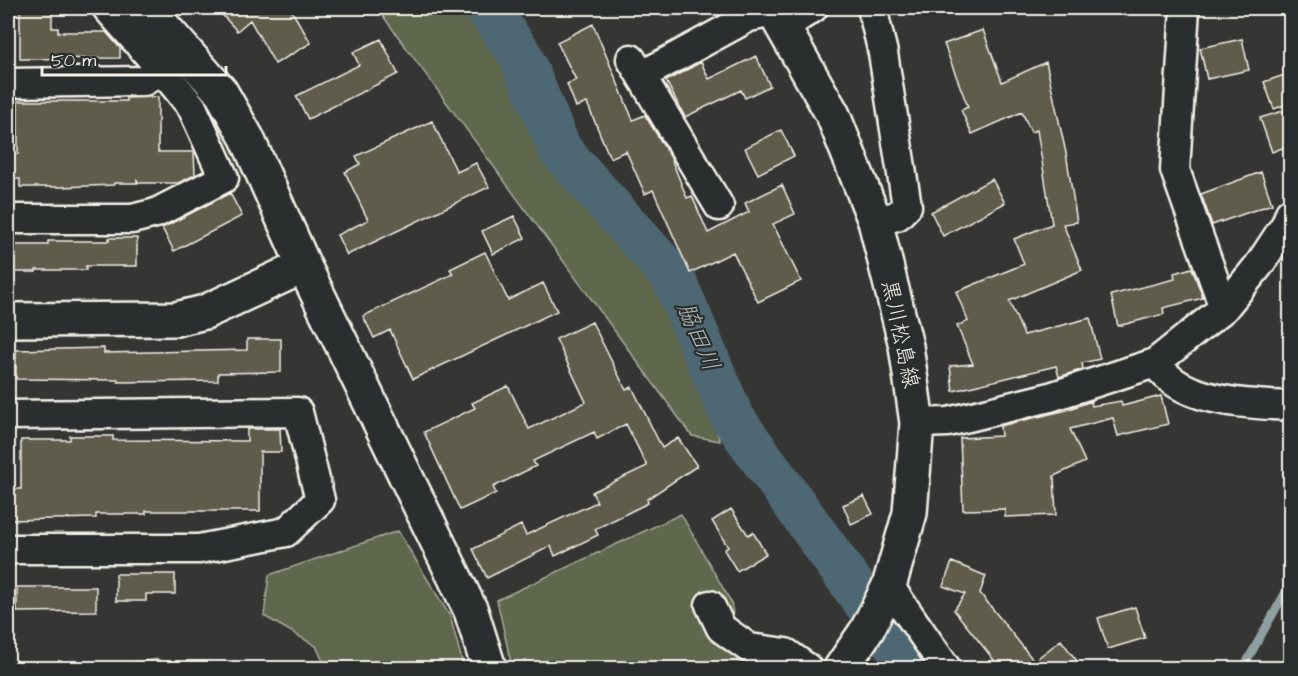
<svg xmlns="http://www.w3.org/2000/svg" width="1298" height="676" font-family="'Architects Daughter','Klee One',sans-serif">
	<style>
		.green { fill: #5e674e; stroke: #a9ac9b; stroke-width: 1.5 }
		.lines { fill: none; stroke-linecap: round; stroke-linejoin: round }
		.stream { stroke: #909fa2; stroke-width: 8 }
		.river { stroke: #4e6873; stroke-width: 44 }
		.building { fill: #615b4b; stroke: #f4f1e8; stroke-width: 1.5 }
		.minor-casing { stroke: #f4f1e8; stroke-width: 33 }
		.tertiary-casing { stroke: #f4f1e8; stroke-width: 38 }
		.secondary-casing { stroke: #f4f1e8; stroke-width: 38 }
		.minor { stroke: #2a2d2e; stroke-width: 28 }
		.tertiary { stroke: #2a2d2e; stroke-width: 33 }
		.secondary { stroke: #2a2d2e; stroke-width: 33 }
		.labels { text-anchor: middle; dominant-baseline: central; stroke-width: 4.5; stroke-linejoin: round; paint-order: stroke }
		.street-label { font-size: 22px; fill: #f4f1e8; stroke: #2a2d2e }
		.water-label { font-size: 24px; font-style: italic; fill: #b2bab9; stroke: #2a2d2e }
	</style>
	<rect width="100%" height="100%" fill="#353634"/>
	<filter id="ink" filterUnits="userSpaceOnUse"><feTurbulence type="fractalNoise" baseFrequency=".0167" numOctaves="2"/><feDisplacementMap in="SourceGraphic" scale="12" xChannelSelector="R" yChannelSelector="G"/><feConvolveMatrix kernelMatrix="1 2 1 2 8 2 1 2 1" color-interpolation-filters="sRGB"/></filter>
	<g filter="url(#ink)">
		<path class="green" d="M 377,8 L 476,8 L 665,280 L 720,441 L 692,436 Z
			M 681,514 L 731,602 L 741,662 L 733,668 L 512,668 L 497,600 Z
			M 398,531 L 450,616 L 464,668 L 326,668 L 316,646 L 264,616 L 269,575 Z
			M 158,659 L 167,668 L 94,668 Z"/>
		<g class="lines">
			<path class="stream" d="M 1243,668 L 1290,584"/>
			<path class="river" d="M 487,8 L 520,54 L 560,150 L 673,277 L 732,417 L 912,668"/>
		</g>
		<path class="building" d="M 20,8 L 52,8 L 52,28 L 58,28 L 58,32 L 106,32 L 120,48 L 120,58 L 20,59 Z
			M 216,8 L 290,8 L 311,43 L 275,64 L 250,20 L 237,31 Z
			M 593,24 L 633,120 L 645,115 L 670,156 L 687,198 L 692,196 L 708,233 L 749,212 L 745,203 L 782,185 L 795,214 L 773,224 L 801,281 L 758,302 L 733,252 L 690,273 L 653,190 L 645,194 L 626,151 L 610,158 L 587,103 L 576,107 L 567,84 L 576,80 L 557,42 Z
			M 983,30 L 1002,82 L 1046,62 L 1066,153 L 1077,222 L 1063,224 L 1082,270 L 1009,301 L 1024,335 L 1090,318 L 1100,359 L 1082,363 L 1083,369 L 1059,377 L 1056,366 L 953,391 L 950,366 L 973,364 L 957,326 L 968,321 L 956,292 L 1024,264 L 1014,239 L 1052,224 L 1037,130 L 1031,132 L 1022,112 L 972,134 L 961,110 L 968,107 L 944,44 Z
			M 381,39 L 398,74 L 308,119 L 296,96 L 359,65 L 353,52 Z
			M 1242,39 L 1249,70 L 1207,79 L 1200,48 Z
			M 756,56 L 770,86 L 745,98 L 741,90 L 685,117 L 666,81 L 701,62 L 709,79 Z
			M 1290,73 L 1290,103 L 1274,109 L 1264,82 Z
			M 158,97 L 158,152 L 194,152 L 195,175 L 178,183 L 139,183 L 137,180 L 137,183 L 114,183 L 114,185 L 61,187 L 20,187 L 20,179 L 8,179 L 8,154 L 18,154 L 18,101 L 126,101 L 126,98 Z
			M 1283,111 L 1290,133 L 1290,145 L 1272,152 L 1260,118 Z
			M 432,121 L 457,172 L 476,163 L 489,187 L 347,255 L 337,235 L 368,220 L 345,172 L 360,164 L 356,156 Z
			M 781,130 L 794,156 L 758,174 L 745,148 Z
			M 1261,172 L 1272,204 L 1212,225 L 1201,194 Z
			M 992,179 L 1005,203 L 943,236 L 931,212 Z
			M 230,193 L 242,216 L 174,251 L 162,228 Z
			M 514,216 L 525,238 L 493,254 L 482,231 Z
			M 109,238 L 137,238 L 137,266 L 86,266 L 86,270 L 36,270 L 36,272 L 8,272 L 8,245 L 48,245 L 48,241 L 109,241 Z
			M 485,252 L 508,300 L 543,283 L 557,311 L 413,379 L 390,330 L 374,338 L 363,316 L 453,274 L 450,269 Z
			M 1192,268 L 1203,298 L 1163,308 L 1164,314 L 1118,326 L 1111,295 L 1175,279 L 1174,273 Z
			M 592,322 L 626,390 L 632,387 L 662,448 L 678,438 L 697,466 L 647,499 L 648,503 L 595,529 L 598,535 L 555,556 L 551,546 L 487,578 L 473,549 L 521,525 L 526,535 L 597,502 L 592,492 L 647,466 L 626,424 L 597,439 L 594,432 L 533,461 L 536,466 L 493,487 L 496,493 L 460,510 L 424,432 L 475,408 L 472,403 L 508,386 L 529,429 L 586,402 L 556,339 Z
			M 247,339 L 281,339 L 281,372 L 218,373 L 218,381 L 118,382 L 118,380 L 16,379 L 16,350 L 104,348 L 104,353 L 247,350 Z
			M 1161,396 L 1168,424 L 1118,436 L 1113,418 L 1070,429 L 1085,462 L 1054,476 L 1056,515 L 1005,517 L 1005,509 L 963,510 L 960,438 L 1001,436 L 1000,426 L 1067,410 L 1091,401 L 1092,406 L 1121,401 L 1122,406 Z
			M 247,429 L 280,429 L 281,452 L 260,452 L 260,511 L 146,511 L 146,514 L 96,514 L 96,518 L 8,520 L 8,489 L 21,489 L 21,440 L 70,440 L 70,436 L 113,436 L 113,440 L 247,441 Z
			M 864,496 L 873,514 L 851,524 L 843,505 Z
			M 731,509 L 748,535 L 753,532 L 766,554 L 737,571 L 724,550 L 728,547 L 712,521 Z
			M 952,562 L 986,576 L 980,593 L 1034,661 L 1061,640 L 1083,669 L 1001,669 L 954,610 L 965,594 L 943,586 Z
			M 116,574 L 175,574 L 175,594 L 146,594 L 146,601 L 116,601 Z
			M 17,587 L 96,587 L 96,611 L 17,612 Z
			M 1135,607 L 1145,638 L 1108,649 L 1098,618 Z"/>
		<g class="lines">
			<defs>
				<path id="minor" d="M 107,8 L 162,70
					M 872,8 L 883,53 L 907,206 L 897,216 L 875,221
					M 1185,8 L 1175,170 L 1224,308
					M 783,27 L 813,8
					M 631,59 L 719,206
					M 641,76 L 749,17 L 775,12
					M 8,83 L 144,81 L 162,70 L 192,107 L 224,178 L 156,213 L 132,219 L 8,219
					M 1155,363 C 1159,368 1163,373 1168,377 C 1197,403 1254,404 1290,406
					M 8,415 L 298,412 L 320,500 L 286,532 L 199,549 L 8,549
					M 917,423 L 948,422 L 1050,397 L 1155,363 L 1224,308 L 1259,265 L 1286,224 L 1290,213
					M 889,586 L 946,668
					M 710,605 L 721,628 L 749,648 L 786,653 L 807,668"/>
				<path id="tertiary" d="M 147,8 L 221,92 L 247,138 L 304,266 L 471,611 L 489,668
					M 8,320 L 176,319 L 205,312 L 304,266"/>
				<path id="secondary" d="M 772,8 L 833,115 L 875,221 L 906,346 L 917,423 L 910,513 L 889,586 L 867,630 L 841,668"/>
			</defs>
			<use href="#minor" class="minor-casing"/>
			<use href="#tertiary" class="tertiary-casing"/>
			<use href="#secondary" class="secondary-casing"/>
			<use href="#minor" class="minor"/>
			<use href="#tertiary" class="tertiary"/>
			<use href="#secondary" class="secondary"/>
		</g>
	</g>
	<g class="labels">
		<g class="street-label">
			<text transform="translate(900 334) rotate(78)">黒川松島線</text>
		</g>
		<g class="water-label">
			<text transform="translate(698 337) rotate(67)">脇田川</text>
		</g>
	</g>
	<rect width="1298" height="676" fill="none" stroke="#2a2d2e" stroke-width="30"/>
	<rect x="15" y="15" width="1268" height="646" fill="none" stroke="#f4f1e8" stroke-width="2" filter="url(#ink)"/>
	<path d="M42 66v9h184v-9" fill="none" stroke="#f4f1e8" stroke-width="3"/>
	<text x="51" y="66" font-size="18" fill="#f4f1e8" stroke="#2a2d2e" stroke-width="4.5" paint-order="stroke">50 m</text>
</svg>
